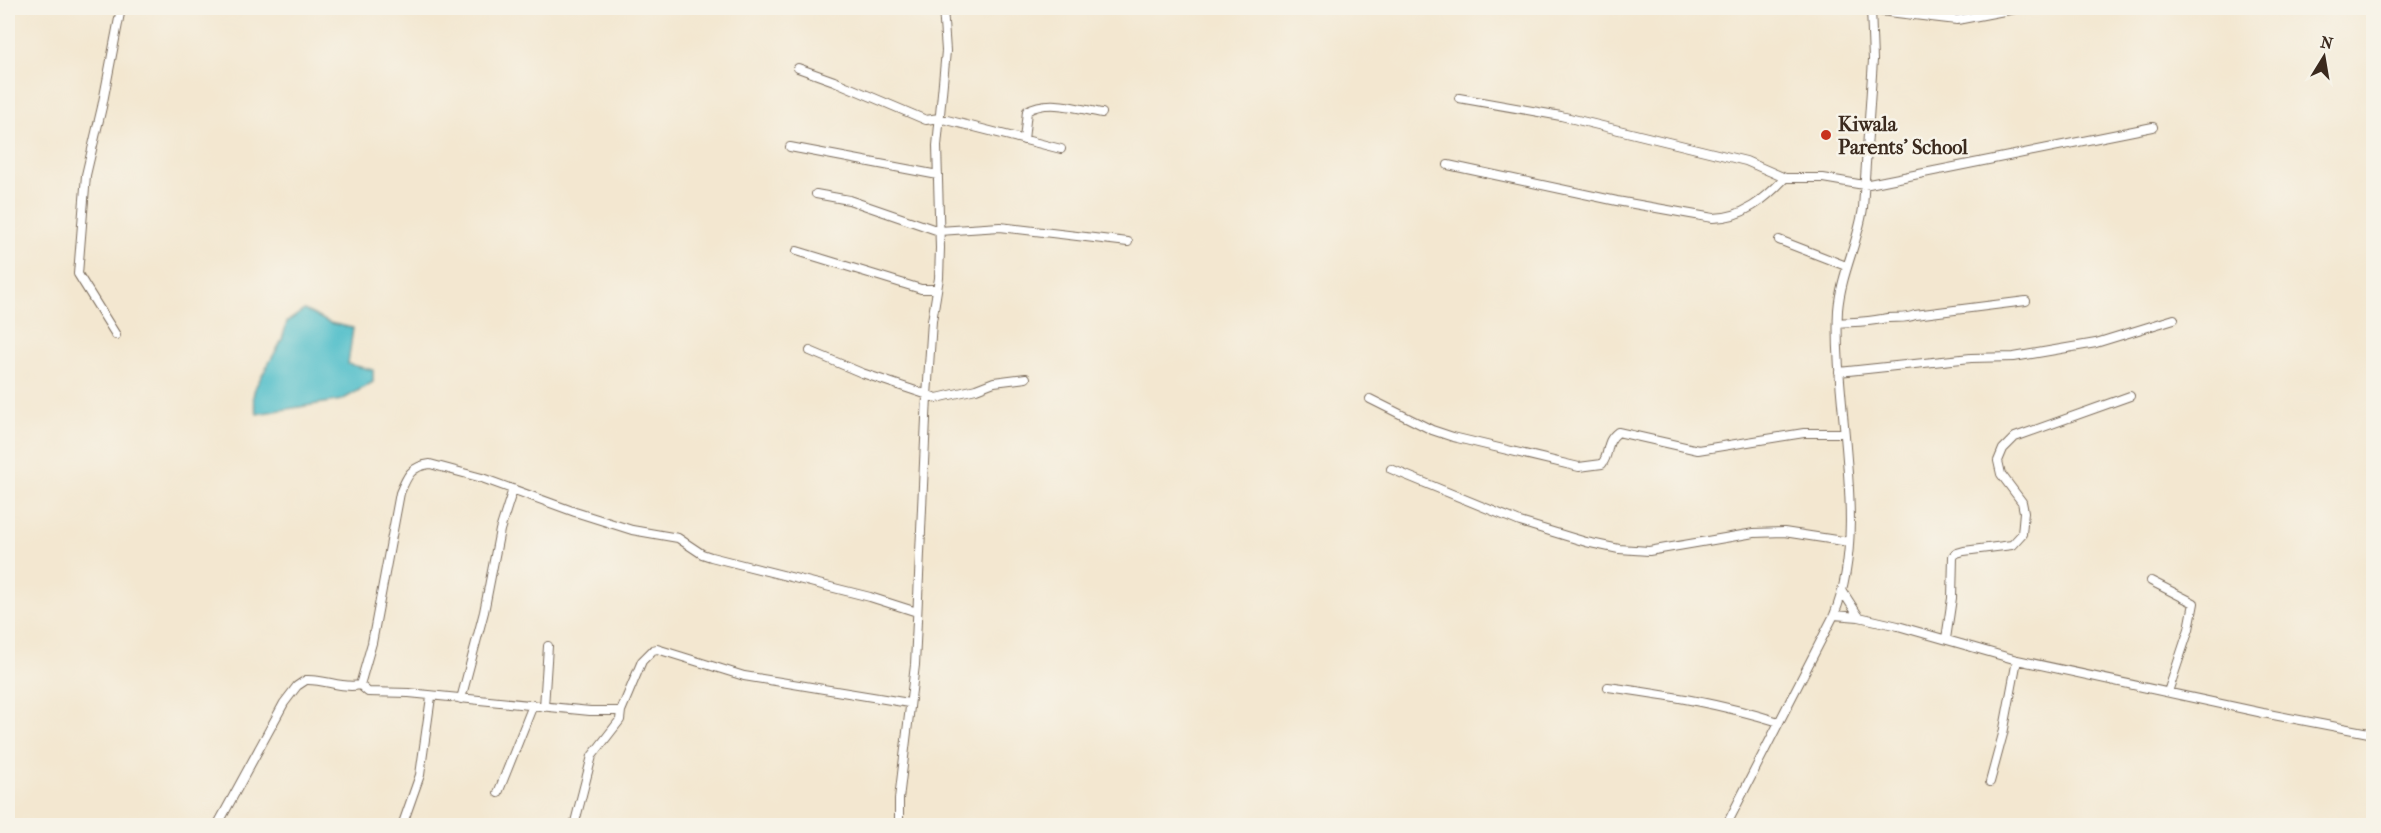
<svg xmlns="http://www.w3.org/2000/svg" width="2381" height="833" font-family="'IM FELL French Canon',serif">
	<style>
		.water { fill: #52bfca; stroke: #467474; stroke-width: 1.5 }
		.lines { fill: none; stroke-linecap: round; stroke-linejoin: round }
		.street-casing { stroke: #7b6c5c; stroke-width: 10 }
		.street { stroke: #fff; stroke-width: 8 }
		.poi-dot { fill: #c8321e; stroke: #f7f3e8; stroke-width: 2 }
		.labels { text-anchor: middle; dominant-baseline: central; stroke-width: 5; stroke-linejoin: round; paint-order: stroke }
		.poi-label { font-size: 20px; font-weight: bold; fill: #3b2a1e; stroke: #f7f3e8; text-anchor: start }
	</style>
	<rect width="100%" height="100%" fill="#f7f3e8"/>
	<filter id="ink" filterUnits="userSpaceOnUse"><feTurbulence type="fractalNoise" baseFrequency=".0167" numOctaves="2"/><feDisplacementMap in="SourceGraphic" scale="12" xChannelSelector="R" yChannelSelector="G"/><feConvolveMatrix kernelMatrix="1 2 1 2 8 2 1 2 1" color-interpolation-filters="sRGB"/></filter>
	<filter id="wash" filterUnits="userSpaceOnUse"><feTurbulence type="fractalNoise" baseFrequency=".008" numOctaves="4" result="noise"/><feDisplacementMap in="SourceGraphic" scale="24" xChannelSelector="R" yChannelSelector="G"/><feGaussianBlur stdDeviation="1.35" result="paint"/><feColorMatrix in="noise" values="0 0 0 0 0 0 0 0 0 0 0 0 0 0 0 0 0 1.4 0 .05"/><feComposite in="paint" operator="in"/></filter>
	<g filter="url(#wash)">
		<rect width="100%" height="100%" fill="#f3e7d0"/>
		<path class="water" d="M 304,310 L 330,323 L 353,328 L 348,364 L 373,370 L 373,382 L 342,400 L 257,414 L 253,397 L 255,388 L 282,340 L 287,322 Z"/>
	</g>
	<g filter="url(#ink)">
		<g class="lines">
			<defs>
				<path id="street" d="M 1871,10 L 1957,20 L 2020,8
					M 798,68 L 834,81 L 926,120 L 939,118 L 1061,149
					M 1459,98 L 1561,116 L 1746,161 L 1785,178
					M 1024,140 L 1027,111 C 1048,98 1079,109 1102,113
					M 790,147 L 938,175
					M 1448,165 L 1617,201 L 1713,218 C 1743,218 1765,199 1785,178 L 1823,178 L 1864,185 L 2153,127
					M 816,194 L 849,200 L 939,231 L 1000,227 L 1128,242
					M 1779,240 L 1846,266
					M 797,251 L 921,289 L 937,289
					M 1839,323 C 1853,322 1867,322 1882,319 C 1893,316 1904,320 1915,315 L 2026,301
					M 116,335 L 78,274 L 86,175 L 102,107 L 121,8
					M 810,351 L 862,373 L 937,398 L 976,389 L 994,382 L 1026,378
					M 1839,372 L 1971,358 L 2014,357 L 2096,343 L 2174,319
					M 1370,399 L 1432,430 L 1453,437 L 1579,467 L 1602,464 C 1611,452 1604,443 1618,432 L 1698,450 L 1804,433 L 1844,433
					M 1391,469 L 1520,522 L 1586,542 L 1619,549 L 1649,551 L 1754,533 L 1784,532 L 1849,542
					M 2151,581 L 2194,603 L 2189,629 L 2168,692
					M 1843,592 L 1859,617
					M 1834,615 L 1859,617 L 1898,626 L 2017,660 L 2263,713 L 2374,734
					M 1946,639 L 1952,598 L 1953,556 L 1957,553 L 1964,551 L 2012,545 L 2022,534 L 2024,512 L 2022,502 L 2001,474 L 1998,461 L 2003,449 L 2015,437 L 2130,396
					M 360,685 L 372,643 L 400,493 C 407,476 411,466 430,464 L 482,478 L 575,512 L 632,530 L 678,538 L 702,554 L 711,557 L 870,597 L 917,612
					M 1608,687 C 1667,695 1722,704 1779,722
					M 461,699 L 484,612 L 500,530 L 513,489
					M 544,707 L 548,646
					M 1990,782 L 2003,734 L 2017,660
					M 498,793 L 533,705
					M 217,826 L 284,703 L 297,686 L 306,680 C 325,679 342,689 360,685 L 368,692 L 409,693 L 590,711 L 621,711
					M 402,826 L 420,775 L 431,697
					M 574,826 L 592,756 L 620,720 L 621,711 L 642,661 L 653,650 L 657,649 L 744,676 L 909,703
					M 899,826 L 899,799 L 915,665 L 927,396 L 932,321 L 939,278 L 940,248 L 937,146 L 946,51 L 943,8
					M 1726,826 L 1834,615 C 1870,529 1833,404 1838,310 C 1841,274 1858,243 1863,208 L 1873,60 L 1871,8"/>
			</defs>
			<use href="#street" class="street-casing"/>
			<use href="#street" class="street"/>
		</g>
	</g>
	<circle class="poi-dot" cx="1826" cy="135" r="6"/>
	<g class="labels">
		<g class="poi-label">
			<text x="1838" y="124">Kiwala<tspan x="1838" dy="23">Parents' School</tspan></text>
		</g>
	</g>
	<rect width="2381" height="833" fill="none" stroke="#f7f3e8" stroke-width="30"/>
	<g transform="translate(2324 57) rotate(11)" stroke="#f7f3e8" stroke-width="4.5" paint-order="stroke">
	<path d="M0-4.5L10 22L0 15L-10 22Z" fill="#3b2a1e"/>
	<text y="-9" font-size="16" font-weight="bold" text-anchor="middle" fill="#3b2a1e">N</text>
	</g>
</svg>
